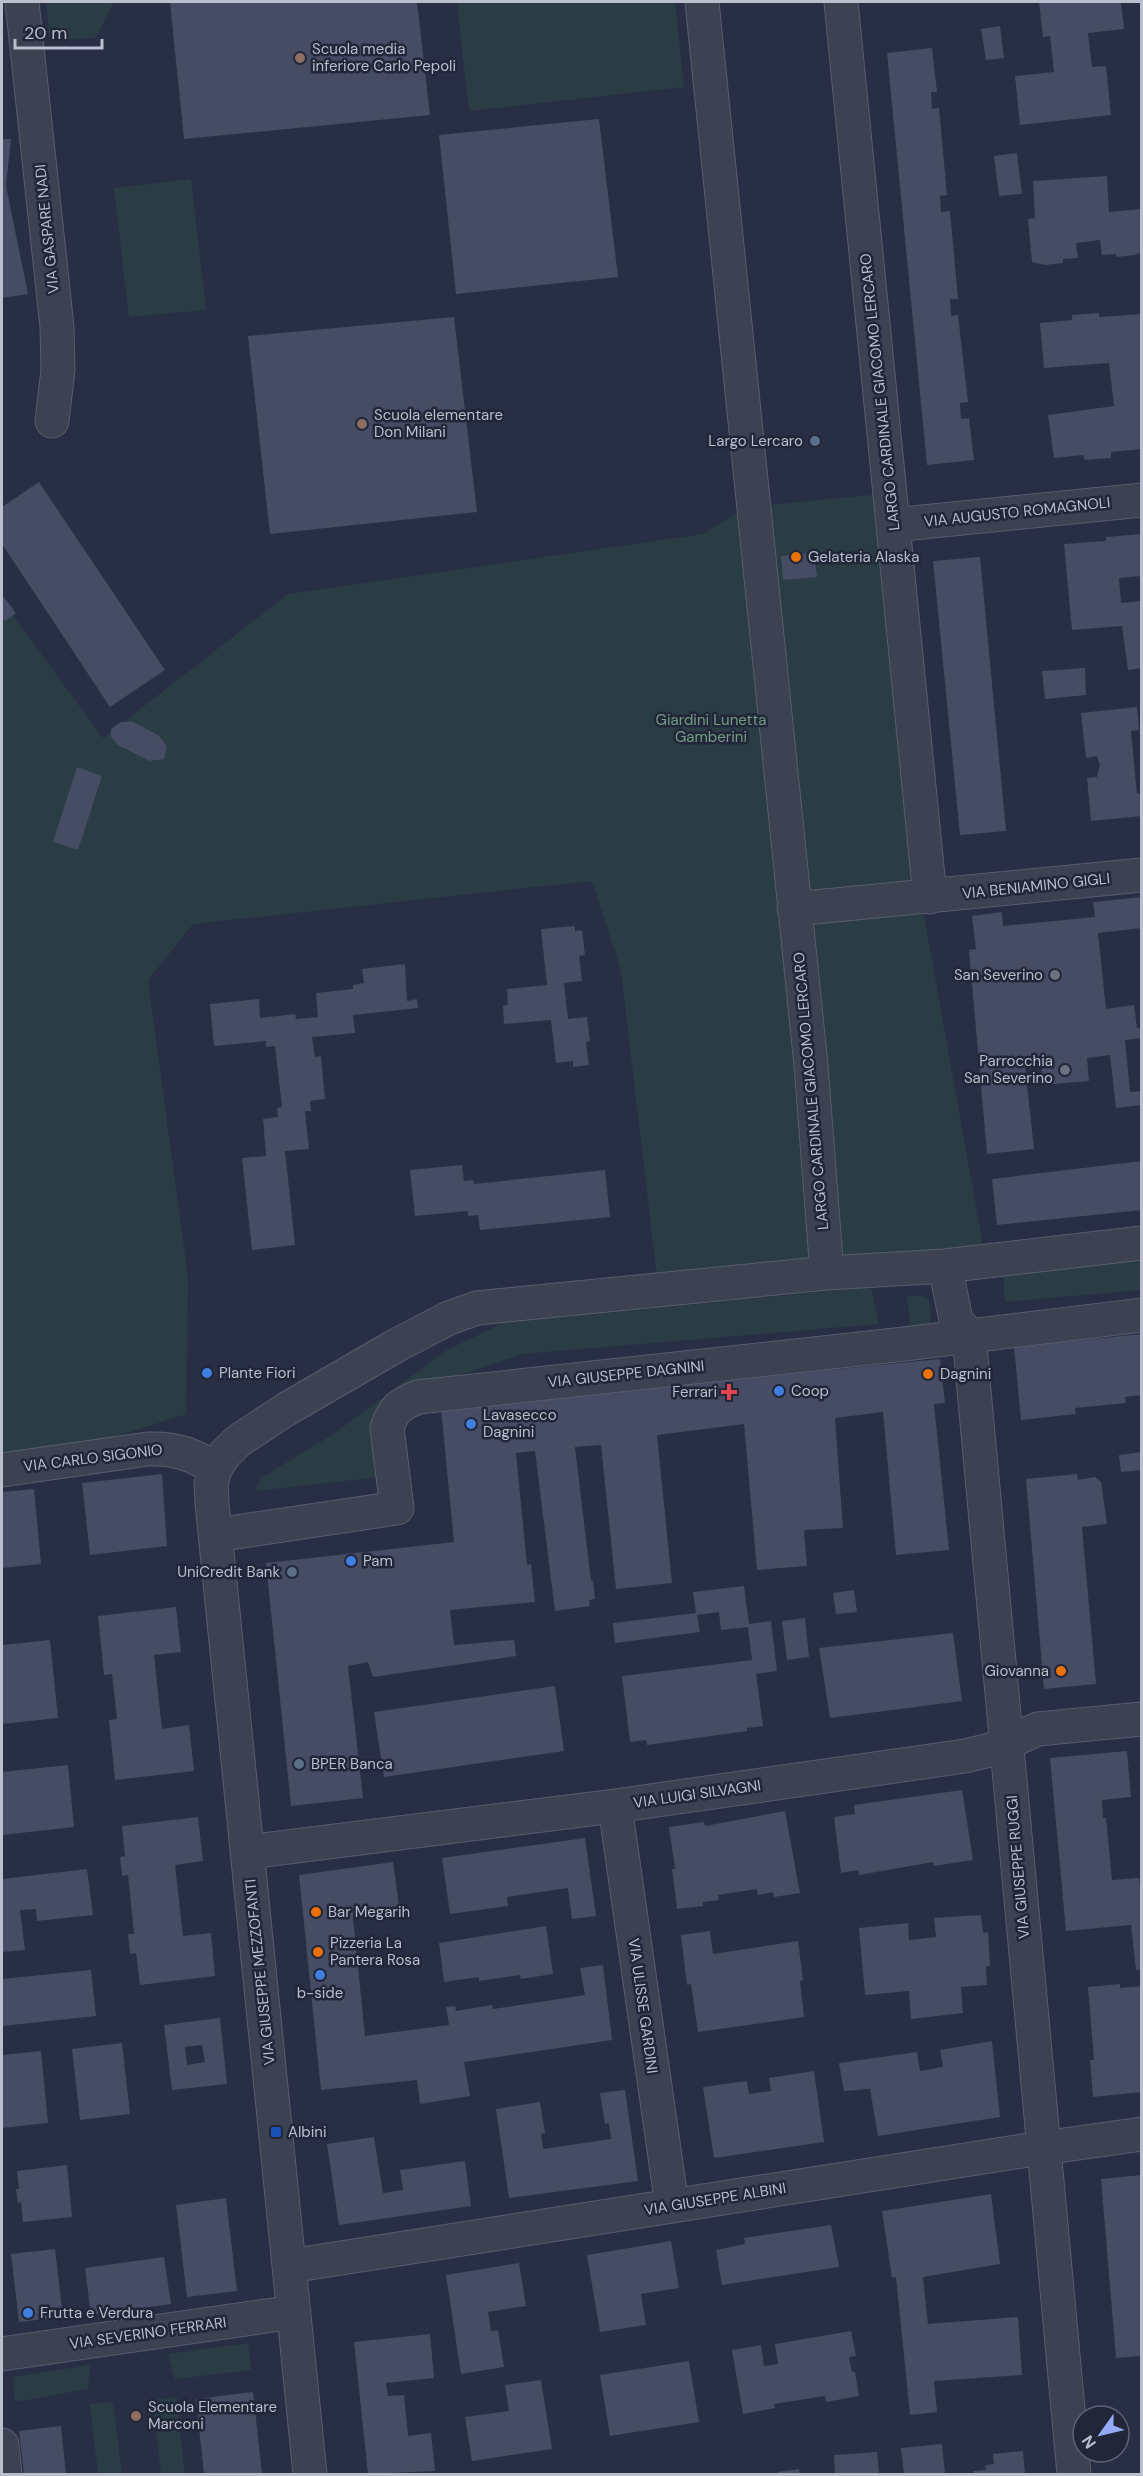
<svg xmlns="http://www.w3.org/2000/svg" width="1143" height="2476" font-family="'DM Sans',sans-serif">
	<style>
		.green { fill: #2a3d44 }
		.building { fill: #454c63; fill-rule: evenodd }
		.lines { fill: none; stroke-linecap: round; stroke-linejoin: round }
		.minor-casing { stroke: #585d6e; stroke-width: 35 }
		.minor { stroke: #3d4253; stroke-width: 33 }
		.education-dot { fill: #8d6e63; stroke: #212739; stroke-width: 2 }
		.service-dot { fill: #5c6f8a; stroke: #212739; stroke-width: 2 }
		.food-dot { fill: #e8710a; stroke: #212739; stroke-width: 2 }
		.worship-dot { fill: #6b7280; stroke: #212739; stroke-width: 2 }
		.shop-dot { fill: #3f7fe0; stroke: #212739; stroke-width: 2 }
		.health-dot { fill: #e0444e; stroke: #212739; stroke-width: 2 }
		.transit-dot { fill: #1a4fb4; stroke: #212739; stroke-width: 2 }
		.labels { text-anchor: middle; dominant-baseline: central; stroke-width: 5; stroke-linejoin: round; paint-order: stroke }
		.poi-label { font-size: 15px; fill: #babecd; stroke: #212739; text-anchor: start }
		.street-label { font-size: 15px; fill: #babecd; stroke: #212739 }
		.park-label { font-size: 15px; fill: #729d83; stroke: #212739 }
	</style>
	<rect width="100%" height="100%" fill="#282f44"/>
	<path class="green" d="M 46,2 L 114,2 L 96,38 L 50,40 Z
		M 457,2 L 675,2 L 684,87 L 469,111 Z
		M 191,179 L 206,310 L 129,317 L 114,188 Z
		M 881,494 L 923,910 L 983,1246 L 657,1276 L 621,971 L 592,881 L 193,924 L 148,980 L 188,1278 L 186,1414 L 80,1448 L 2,1461 L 2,601 L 103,738 L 288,594 L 703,534 L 746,507 Z
		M 1141,1261 L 1141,1290 L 1005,1302 L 1003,1274 Z
		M 871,1287 L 879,1324 L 523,1354 L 406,1393 L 376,1408 L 380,1477 L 255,1491 L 261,1478 L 332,1435 L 447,1350 L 504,1323 Z
		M 921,1295 L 929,1301 L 931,1321 L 926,1327 L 911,1330 L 907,1297 Z
		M 248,2343 L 251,2370 L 175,2379 L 168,2354 Z
		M 90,2365 L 88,2389 L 15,2402 L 13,2377 Z
		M 176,2397 L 185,2474 L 161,2474 L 153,2400 Z
		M 113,2402 L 122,2474 L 98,2474 L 90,2404 Z"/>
	<path class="building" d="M 170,2 L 417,2 L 430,115 L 184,139 Z
		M 1039,2 L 1121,2 L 1124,29 L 1088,33 L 1092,67 L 1106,66 L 1111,115 L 1020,125 L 1015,76 L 1054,72 L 1050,36 L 1043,37 Z
		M 1000,26 L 1004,58 L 986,60 L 981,29 Z
		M 932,48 L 937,92 L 931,92 L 932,109 L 939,108 L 947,195 L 940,196 L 941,212 L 950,211 L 958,299 L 950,299 L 951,316 L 958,315 L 968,402 L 960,403 L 961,419 L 969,418 L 974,460 L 927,465 L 887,53 Z
		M 599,119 L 618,277 L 456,294 L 439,135 Z
		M 2,139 L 11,139 L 6,186 L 28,294 L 2,298 Z
		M 1017,153 L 1022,194 L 999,196 L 994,156 Z
		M 1107,176 L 1109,212 L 1141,209 L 1142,252 L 1134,255 L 1117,257 L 1116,254 L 1102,255 L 1100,240 L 1076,243 L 1078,258 L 1063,259 L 1063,263 L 1045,265 L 1032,262 L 1028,219 L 1035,218 L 1033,181 Z
		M 1099,313 L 1099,317 L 1142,314 L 1142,449 L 1111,452 L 1111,458 L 1085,460 L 1083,455 L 1054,458 L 1048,415 L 1114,406 L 1109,363 L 1044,368 L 1040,323 L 1072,320 L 1072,315 Z
		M 454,317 L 477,512 L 270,534 L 248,336 Z
		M 39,482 L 165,670 L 110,707 L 2,544 L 2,507 Z
		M 1142,534 L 1142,576 L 1119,578 L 1121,603 L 1140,601 L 1142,610 L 1142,668 L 1128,670 L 1122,626 L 1072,630 L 1064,544 L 1106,541 L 1106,537 Z
		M 814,553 L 817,577 L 783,580 L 781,556 Z
		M 980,557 L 1006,831 L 960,835 L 933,561 Z
		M 4,597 L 16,613 L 5,621 L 2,615 L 2,598 Z
		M 1085,668 L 1086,695 L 1045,699 L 1042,671 Z
		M 1137,707 L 1139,730 L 1131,731 L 1137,794 L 1142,793 L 1142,816 L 1091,821 L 1087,778 L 1097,777 L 1100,765 L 1097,756 L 1086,758 L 1081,713 Z
		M 121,722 L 133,722 L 158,735 L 167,746 L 164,759 L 149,761 L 118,745 L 111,737 L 111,729 Z
		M 77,767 L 102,776 L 78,850 L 53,842 Z
		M 1142,897 L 1142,928 L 1098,933 L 1106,1009 L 1134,1005 L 1137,1028 L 1142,1028 L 1142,1038 L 1125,1040 L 1130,1092 L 1142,1091 L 1142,1105 L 1116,1108 L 1110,1055 L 1087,1058 L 1089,1081 L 1043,1085 L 1041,1063 L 1025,1066 L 1034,1149 L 987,1154 L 969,950 L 976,949 L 972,916 L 1002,912 L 1003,926 L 1095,917 L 1093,902 Z
		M 575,926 L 575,931 L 582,930 L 585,955 L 579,956 L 582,981 L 564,983 L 568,1019 L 587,1017 L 590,1041 L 586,1042 L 589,1065 L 573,1067 L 573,1061 L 556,1063 L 551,1020 L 504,1024 L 503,1006 L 508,1005 L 507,989 L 547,985 L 541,929 Z
		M 405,964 L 407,1001 L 417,999 L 418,1008 L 353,1015 L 355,1033 L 312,1037 L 315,1057 L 321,1056 L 325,1099 L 310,1101 L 311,1111 L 305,1111 L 309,1149 L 285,1151 L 295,1245 L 252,1250 L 242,1158 L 266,1156 L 263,1119 L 278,1117 L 277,1108 L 282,1107 L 275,1046 L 266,1047 L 266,1041 L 214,1046 L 210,1004 L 259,999 L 260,1018 L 295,1014 L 296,1019 L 318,1017 L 316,993 L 353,989 L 353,985 L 364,983 L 362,969 Z
		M 1142,1161 L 1142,1210 L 997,1225 L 992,1179 Z
		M 462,1165 L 464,1181 L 473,1180 L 474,1184 L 605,1170 L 610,1217 L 480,1230 L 478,1215 L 468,1216 L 468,1211 L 415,1216 L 410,1170 Z
		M 1142,1334 L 1142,1395 L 1125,1397 L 1126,1403 L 1075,1408 L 1076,1414 L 1021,1420 L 1014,1347 Z
		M 940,1359 L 945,1403 L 934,1404 L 949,1550 L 896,1555 L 883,1412 L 835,1418 L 843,1528 L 804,1530 L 807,1566 L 757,1570 L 744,1424 L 657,1435 L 672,1583 L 616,1589 L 601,1445 L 575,1447 L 591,1581 L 593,1581 L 595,1599 L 589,1600 L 590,1606 L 555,1611 L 535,1451 L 516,1453 L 527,1565 L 531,1564 L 535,1602 L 450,1610 L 454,1645 L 514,1640 L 516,1656 L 373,1677 L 368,1662 L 348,1666 L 363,1798 L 291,1806 L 266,1563 L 454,1542 L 441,1409 Z
		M 1142,1452 L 1142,1470 L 1121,1472 L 1119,1455 Z
		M 162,1474 L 167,1546 L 90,1555 L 82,1483 Z
		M 1077,1474 L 1078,1480 L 1095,1477 L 1101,1482 L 1107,1524 L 1082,1527 L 1096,1684 L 1044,1689 L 1026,1479 Z
		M 34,1489 L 41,1564 L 2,1568 L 2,1492 Z
		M 744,1586 L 749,1624 L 771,1621 L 777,1671 L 756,1674 L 763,1726 L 747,1728 L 747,1731 L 647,1745 L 646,1740 L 630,1742 L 622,1676 L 752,1660 L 748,1627 L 721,1630 L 719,1612 L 697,1615 L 700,1632 L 615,1643 L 613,1623 L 696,1613 L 693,1592 Z
		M 854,1590 L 857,1612 L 836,1614 L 833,1593 Z
		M 176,1607 L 181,1652 L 154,1655 L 162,1729 L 189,1725 L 194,1771 L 115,1780 L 109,1720 L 117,1719 L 112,1674 L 104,1675 L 98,1616 Z
		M 805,1618 L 809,1657 L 787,1660 L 782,1621 Z
		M 953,1633 L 962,1701 L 830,1718 L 819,1648 Z
		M 50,1640 L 58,1718 L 2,1724 L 2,1645 Z
		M 555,1686 L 564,1751 L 384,1777 L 374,1712 Z
		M 1127,1751 L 1131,1797 L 1102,1800 L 1103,1818 L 1106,1818 L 1112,1880 L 1139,1878 L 1142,1905 L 1142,1969 L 1136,1970 L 1131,1925 L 1066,1931 L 1050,1758 Z
		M 68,1765 L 74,1827 L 2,1835 L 2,1772 Z
		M 962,1790 L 973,1860 L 934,1866 L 933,1862 L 859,1875 L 858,1870 L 841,1873 L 834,1817 L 855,1814 L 854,1805 Z
		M 785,1811 L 800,1893 L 774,1897 L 773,1892 L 758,1895 L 757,1889 L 718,1895 L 719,1900 L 703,1902 L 703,1906 L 677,1909 L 672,1869 L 675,1869 L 669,1827 L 704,1822 L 705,1826 Z
		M 198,1817 L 203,1861 L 175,1865 L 183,1936 L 211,1933 L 215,1976 L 140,1985 L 136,1953 L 130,1954 L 128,1934 L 134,1934 L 128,1875 L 122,1876 L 120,1857 L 125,1856 L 122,1826 Z
		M 585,1838 L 596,1916 L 572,1919 L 568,1888 L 507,1897 L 508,1906 L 450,1914 L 442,1858 Z
		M 393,1862 L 400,1912 L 353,1918 L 365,2036 L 449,2025 L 446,2007 L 455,2006 L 456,2011 L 492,2005 L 493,2009 L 585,1995 L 580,1968 L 603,1965 L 612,2040 L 464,2062 L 470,2096 L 420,2104 L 417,2080 L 321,2090 L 299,1875 Z
		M 87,1869 L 93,1915 L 37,1921 L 36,1909 L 20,1910 L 25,1950 L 2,1952 L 2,1879 Z
		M 981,1915 L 983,1933 L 988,1932 L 990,1966 L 986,1966 L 987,1985 L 961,1987 L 963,2013 L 911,2019 L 909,1991 L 865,1995 L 859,1928 L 908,1923 L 909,1940 L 936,1937 L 934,1918 Z
		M 546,1926 L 553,1974 L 521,1979 L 520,1975 L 479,1981 L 479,1977 L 444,1982 L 439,1943 Z
		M 710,1931 L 713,1954 L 798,1941 L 803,1980 L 800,1981 L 804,2017 L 698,2032 L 691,1984 L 687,1985 L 681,1935 Z
		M 91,1970 L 96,2016 L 2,2026 L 2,1979 Z
		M 1120,1984 L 1120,1988 L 1142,1986 L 1142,2092 L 1093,2097 L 1090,2060 L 1094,2060 L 1088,1987 Z
		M 220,2018 L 227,2084 L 172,2090 L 164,2025 ZM 202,2045 L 205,2062 L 187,2065 L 185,2047 Z
		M 992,2041 L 1000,2117 L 878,2136 L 870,2089 L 844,2091 L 839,2063 L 917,2052 L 920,2071 L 943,2067 L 940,2050 Z
		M 122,2043 L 130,2114 L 80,2120 L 72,2049 Z
		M 41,2051 L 48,2123 L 2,2128 L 2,2055 Z
		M 814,2071 L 824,2142 L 714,2158 L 703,2087 L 747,2081 L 749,2094 L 771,2091 L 769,2078 Z
		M 625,2090 L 638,2181 L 509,2198 L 496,2109 L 540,2102 L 545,2133 L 541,2134 L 543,2149 L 611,2139 L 609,2123 L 605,2124 L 600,2093 Z
		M 374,2137 L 383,2193 L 403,2190 L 400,2170 L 465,2161 L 471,2206 L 339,2225 L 327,2144 Z
		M 67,2165 L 72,2217 L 23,2222 L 21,2202 L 18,2203 L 16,2189 L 19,2189 L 17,2171 Z
		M 1142,2175 L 1142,2356 L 1116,2358 L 1101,2179 Z
		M 991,2194 L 1000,2264 L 923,2277 L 928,2324 L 1018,2317 L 1022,2375 L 934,2381 L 937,2412 L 910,2415 L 896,2277 L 892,2278 L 882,2211 Z
		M 226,2198 L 237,2291 L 187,2297 L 176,2205 Z
		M 831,2225 L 839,2267 L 722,2285 L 716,2250 L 745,2244 L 744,2238 Z
		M 671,2241 L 679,2288 L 641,2294 L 646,2325 L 600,2332 L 587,2255 Z
		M 55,2249 L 63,2317 L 19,2322 L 11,2254 Z
		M 164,2257 L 171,2304 L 91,2315 L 85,2268 Z
		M 519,2263 L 526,2306 L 488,2312 L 491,2331 L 498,2330 L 504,2367 L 461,2374 L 446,2275 Z
		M 851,2331 L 856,2356 L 849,2357 L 852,2372 L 855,2372 L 859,2396 L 826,2402 L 825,2396 L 774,2404 L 775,2408 L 743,2414 L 732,2350 L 761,2345 L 764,2366 L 778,2364 L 775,2344 Z
		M 430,2334 L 434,2378 L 386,2383 L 388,2396 L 404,2395 L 408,2436 L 431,2433 L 435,2471 L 368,2474 L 354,2342 Z
		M 689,2361 L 699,2422 L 610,2436 L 600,2375 Z
		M 541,2380 L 552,2449 L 472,2461 L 465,2417 L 509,2411 L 505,2385 Z
		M 253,2392 L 262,2474 L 204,2474 L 196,2399 Z
		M 61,2426 L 66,2474 L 24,2474 L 19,2431 Z
		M 942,2444 L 945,2474 L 904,2474 L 901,2448 Z
		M 1023,2451 L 1025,2474 L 974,2474 L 973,2471 L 986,2470 L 985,2465 L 994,2464 L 993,2454 Z
		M 877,2452 L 879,2474 L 835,2474 L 834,2455 Z
		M 799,2469 L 800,2474 L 778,2474 L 778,2472 Z"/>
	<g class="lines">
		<defs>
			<path id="minor" d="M 22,2 L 57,327 L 58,370 L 52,421
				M 702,2 L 811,1065 L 827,1273
				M 841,2 L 930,897
				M 893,525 L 1142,500
				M 794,909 L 1142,875
				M 945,1266 L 956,1320 L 969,1336 L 1074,2474
				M 2,1470 L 148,1449 C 175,1448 193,1454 215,1469
				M 216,1535 L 397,1508 L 387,1428 C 394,1408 399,1405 418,1397 L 896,1345 L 1142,1315
				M 615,1806 L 672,2206
				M 248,1852 L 615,1806 L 965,1756 L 990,1750 L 1038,1729 L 1142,1719
				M 290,2266 L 1022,2151 L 1142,2134
				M 2,2354 L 294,2312
				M 2,2445 L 5,2474
				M 310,2474 L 212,1503 L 211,1484 L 215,1469 L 224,1455 L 238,1441 L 285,1410 L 397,1345 L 449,1318 L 477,1308 L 827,1273 L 945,1266 L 1142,1243"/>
		</defs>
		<use href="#minor" class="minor-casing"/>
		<use href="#minor" class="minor"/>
	</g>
	<g class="education-dot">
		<circle cx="300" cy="58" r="6"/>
		<circle cx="362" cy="424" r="6"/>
		<circle cx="136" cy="2416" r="6"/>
	</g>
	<g class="service-dot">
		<circle cx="815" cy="441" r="6"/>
		<circle cx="292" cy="1572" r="6"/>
		<circle cx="299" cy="1764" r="6"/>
	</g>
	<g class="food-dot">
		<circle cx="796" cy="557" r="6"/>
		<circle cx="928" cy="1374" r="6"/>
		<circle cx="1061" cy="1671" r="6"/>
		<circle cx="316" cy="1912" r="6"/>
		<circle cx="318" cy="1952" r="6"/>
	</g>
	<g class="worship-dot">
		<circle cx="1055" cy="975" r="6"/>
		<circle cx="1065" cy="1070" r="6"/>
	</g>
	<g class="shop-dot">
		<circle cx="207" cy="1373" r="6"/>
		<circle cx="779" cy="1391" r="6"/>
		<circle cx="471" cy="1424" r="6"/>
		<circle cx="351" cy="1561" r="6"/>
		<circle cx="320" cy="1975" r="6"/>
		<circle cx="28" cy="2313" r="6"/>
	</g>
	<path class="health-dot" d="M726 1383h6v6h6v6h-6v6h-6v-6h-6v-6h6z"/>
	<rect class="transit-dot" x="270" y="2126" width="12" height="12" rx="3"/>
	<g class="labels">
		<g class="poi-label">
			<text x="312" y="49">Scuola media<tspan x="312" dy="17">inferiore Carlo Pepoli</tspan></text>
			<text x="374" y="415">Scuola elementare<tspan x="374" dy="17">Don Milani</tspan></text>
			<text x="803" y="441" text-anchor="end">Largo Lercaro</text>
			<text x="808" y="557">Gelateria Alaska</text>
			<text x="1043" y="975" text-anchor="end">San Severino</text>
			<text x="1053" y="1061" text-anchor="end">Parrocchia<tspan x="1053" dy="17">San Severino</tspan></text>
			<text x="219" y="1373">Plante Fiori</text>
			<text x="940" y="1374">Dagnini</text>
			<text x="791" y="1391">Coop</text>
			<text x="717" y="1392" text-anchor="end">Ferrari</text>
			<text x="483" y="1415">Lavasecco<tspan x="483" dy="17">Dagnini</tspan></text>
			<text x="363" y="1561">Pam</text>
			<text x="280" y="1572" text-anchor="end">UniCredit Bank</text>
			<text x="1049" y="1671" text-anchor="end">Giovanna</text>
			<text x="311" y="1764">BPER Banca</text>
			<text x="328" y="1912">Bar Megarih</text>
			<text x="330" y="1943">Pizzeria La<tspan x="330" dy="17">Pantera Rosa</tspan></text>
			<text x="320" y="1993" text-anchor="middle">b-side</text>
			<text x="288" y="2132">Albini</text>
			<text x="40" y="2313">Frutta e Verdura</text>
			<text x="148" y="2407">Scuola Elementare<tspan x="148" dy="17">Marconi</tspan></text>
		</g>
		<g class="street-label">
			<text transform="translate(47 229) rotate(-96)">VIA GASPARE NADI</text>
			<text transform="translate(880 392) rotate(-96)">LARGO CARDINALE GIACOMO LERCARO</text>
			<text transform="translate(1017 512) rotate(-6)">VIA AUGUSTO ROMAGNOLI</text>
			<text transform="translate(1036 886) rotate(-6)">VIA BENIAMINO GIGLI</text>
			<text transform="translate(811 1091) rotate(-95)">LARGO CARDINALE GIACOMO LERCARO</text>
			<text transform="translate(626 1374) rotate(-6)">VIA GIUSEPPE DAGNINI</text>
			<text transform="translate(93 1458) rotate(-7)">VIA CARLO SIGONIO</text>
			<text transform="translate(697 1794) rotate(-8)">VIA LUIGI SILVAGNI</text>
			<text transform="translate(1018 1867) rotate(-95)">VIA GIUSEPPE RUGGI</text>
			<text transform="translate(260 1972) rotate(-96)">VIA GIUSEPPE MEZZOFANTI</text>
			<text transform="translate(643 2006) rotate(82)">VIA ULISSE GARDINI</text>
			<text transform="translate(715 2199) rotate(-9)">VIA GIUSEPPE ALBINI</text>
			<text transform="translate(148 2333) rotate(-8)">VIA SEVERINO FERRARI</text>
		</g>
		<g class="park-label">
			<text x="711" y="720">Giardini Lunetta<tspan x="711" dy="17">Gamberini</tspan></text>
		</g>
	</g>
	<rect width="1143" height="2476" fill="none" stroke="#babecd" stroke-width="6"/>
	<g transform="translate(1101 2434) rotate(236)"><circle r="28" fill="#212739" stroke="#5e6374" stroke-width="1.5"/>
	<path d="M0-4.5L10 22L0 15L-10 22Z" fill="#96abf6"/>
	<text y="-9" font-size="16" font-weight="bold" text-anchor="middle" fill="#babecd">N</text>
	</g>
	<path d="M15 39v9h87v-9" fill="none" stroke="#babecd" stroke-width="3"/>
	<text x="24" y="39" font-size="18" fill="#babecd" stroke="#212739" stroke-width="4.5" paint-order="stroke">20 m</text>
</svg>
